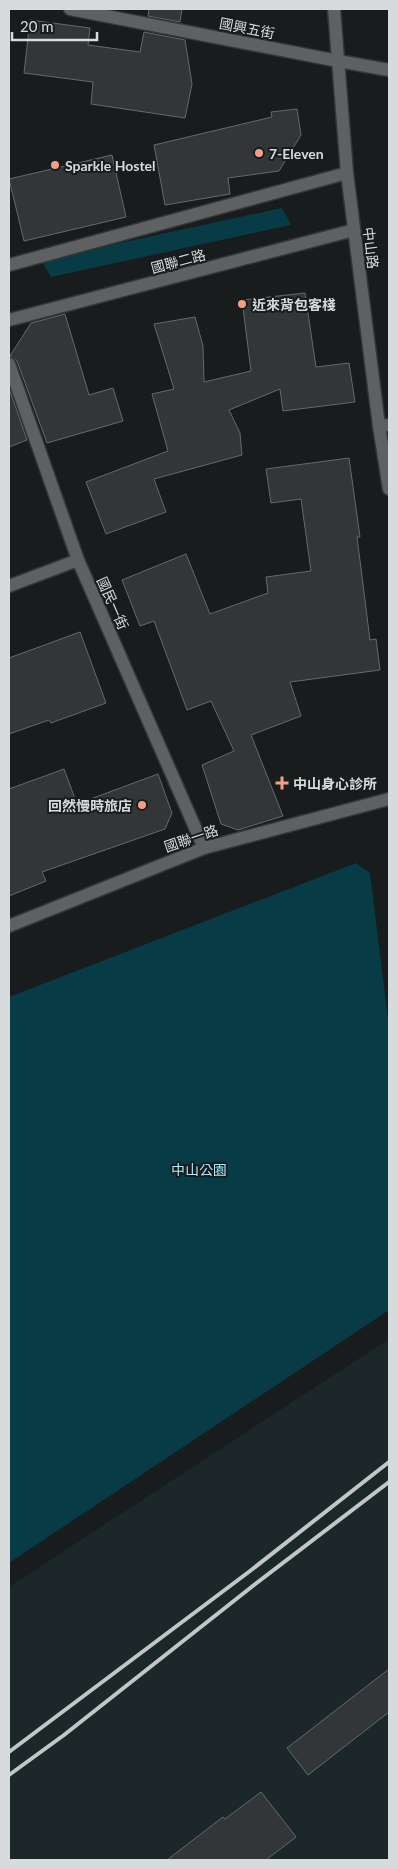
<svg xmlns="http://www.w3.org/2000/svg" width="398" height="1869" font-family="Lato,'Noto Sans TC',sans-serif">
	<style>
		.built { fill: #1c272a }
		.green { fill: #073b46 }
		.building { fill: #323638; stroke: #64696a }
		.lines { fill: none; stroke-linecap: round; stroke-linejoin: round }
		.service-casing { stroke: #333738; stroke-width: 15 }
		.minor-casing { stroke: #333738; stroke-width: 15 }
		.tertiary-casing { stroke: #333738; stroke-width: 15 }
		.service { stroke: #5e6061; stroke-width: 12 }
		.minor { stroke: #5e6061; stroke-width: 12 }
		.tertiary { stroke: #5e6061; stroke-width: 12 }
		.rail { stroke: #c3c6c6; stroke-width: 4 }
		.poi-dot { fill: #f49e86; stroke: #181c1d; stroke-width: 2 }
		.labels { text-anchor: middle; dominant-baseline: central; stroke-width: 4; stroke-linejoin: round; paint-order: stroke }
		.street-label { font-size: 14px; fill: #d8dbdb; stroke: #181c1d }
		.poi-label { font-size: 14px; font-weight: bold; fill: #d8dbdb; stroke: #181c1d; text-anchor: start }
		.park-label { font-size: 14px; fill: #a8eafc; stroke: #181c1d }
	</style>
	<rect width="100%" height="100%" fill="#181c1d"/>
	<path class="built" d="M 389,1339 L 389,1860 L 9,1860 L 9,1587 Z"/>
	<path class="green" d="M 282,208 L 291,225 L 51,277 L 41,260 Z
		M 356,863 L 370,873 L 389,1027 L 389,1310 L 9,1563 L 9,997 Z"/>
	<path class="building" d="M 149,9 L 182,9 L 180,22 L 148,16 Z
		M 30,20 L 90,28 L 88,45 L 140,52 L 144,32 L 185,40 L 192,84 L 185,118 L 91,104 L 93,82 L 24,73 Z
		M 297,109 L 301,135 L 279,171 L 228,178 L 230,194 L 165,205 L 154,145 L 272,117 L 271,112 Z
		M 112,155 L 126,217 L 24,241 L 9,179 Z
		M 305,293 L 316,367 L 349,363 L 355,402 L 283,411 L 280,389 L 229,410 L 240,433 L 242,455 L 154,479 L 166,512 L 106,534 L 86,482 L 168,451 L 152,394 L 174,389 L 154,324 L 195,317 L 203,346 L 204,382 L 251,371 L 242,300 Z
		M 65,314 L 89,395 L 113,388 L 123,421 L 47,443 L 17,361 L 10,356 L 31,323 Z
		M 9,388 L 27,440 L 9,447 Z
		M 349,458 L 360,537 L 357,537 L 370,640 L 376,639 L 380,670 L 290,682 L 301,716 L 251,735 L 283,816 L 238,830 L 221,824 L 202,765 L 234,751 L 211,701 L 187,710 L 154,621 L 140,626 L 122,580 L 186,554 L 210,614 L 268,593 L 266,577 L 311,571 L 301,499 L 271,503 L 266,469 Z
		M 80,632 L 106,703 L 51,723 L 49,720 L 9,734 L 9,658 Z
		M 64,769 L 77,804 L 158,774 L 172,813 L 165,829 L 42,872 L 46,881 L 9,896 L 9,789 Z
		M 389,1669 L 389,1712 L 308,1775 L 287,1748 Z
		M 261,1792 L 296,1837 L 266,1860 L 167,1860 L 223,1817 L 225,1819 Z"/>
	<g class="lines">
		<defs>
			<path id="service" d="M 70,9 L 338,61"/>
			<path id="minor" d="M 338,61 L 389,70
				M 9,265 L 347,173
				M 9,320 L 354,230
				M 9,364 L 78,560 L 204,848
				M 379,426 L 389,425
				M 9,586 L 78,560"/>
			<path id="tertiary" d="M 334,9 L 347,173 L 379,426 L 389,489
				M 9,926 L 204,848 L 389,799"/>
		</defs>
		<use href="#service" class="service-casing"/>
		<use href="#minor" class="minor-casing"/>
		<use href="#tertiary" class="tertiary-casing"/>
		<use href="#service" class="service"/>
		<use href="#minor" class="minor"/>
		<use href="#tertiary" class="tertiary"/>
		<path class="rail" d="M 9,1752 L 250,1571 L 389,1462
			M 9,1775 L 64,1735 L 254,1585 L 389,1482"/>
	</g>
	<g class="poi-dot">
		<circle cx="259" cy="153" r="5"/>
		<circle cx="55" cy="165" r="5"/>
		<circle cx="242" cy="304" r="5"/>
		<path d="M279.5 775.5h5v5h5v5h-5v5h-5v-5h-5v-5h5z"/>
		<circle cx="142" cy="805" r="5"/>
	</g>
	<g class="labels">
		<g class="street-label">
			<text transform="translate(247 28) rotate(11)">國興五街</text>
			<text transform="translate(371 248) rotate(83)">中山路</text>
			<text transform="translate(178 261) rotate(-15)">國聯二路</text>
			<text transform="translate(113 603) rotate(66)">國民一街</text>
			<text transform="translate(191 838) rotate(-19)">國聯一路</text>
		</g>
		<g class="poi-label">
			<text x="269" y="153">7-Eleven</text>
			<text x="65" y="165">Sparkle Hostel</text>
			<text x="252" y="304">近來背包客棧</text>
			<text x="293" y="783">中山身心診所</text>
			<text x="132" y="805" text-anchor="end">回然慢時旅店</text>
		</g>
		<g class="park-label">
			<text x="199" y="1169">中山公園</text>
		</g>
	</g>
	<rect width="398" height="1869" fill="none" stroke="#d8dbdb" stroke-width="20"/>
	<path d="M12 32v8h85v-8" fill="none" stroke="#d8dbdb" stroke-width="2.5"/>
	<text x="20" y="32" font-size="15" fill="#d8dbdb" stroke="#181c1d" stroke-width="4" paint-order="stroke">20 m</text>
</svg>
